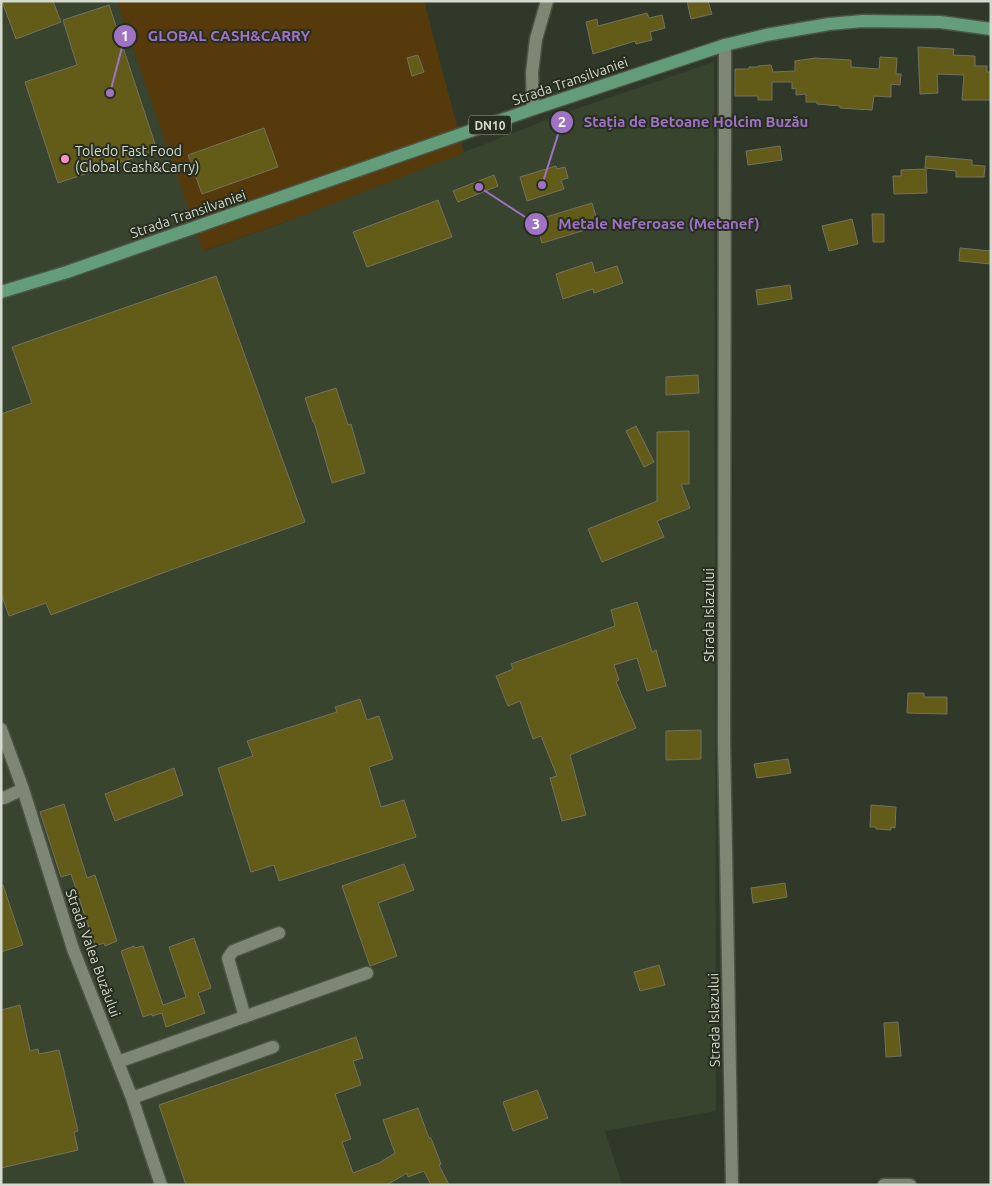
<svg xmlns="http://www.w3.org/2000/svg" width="992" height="1186" font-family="Ubuntu,sans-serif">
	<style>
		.built { fill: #39442e }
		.green { fill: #573a0b }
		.building { fill: #635b18; stroke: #74725e }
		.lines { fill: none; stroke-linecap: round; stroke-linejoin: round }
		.minor-casing { stroke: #4d5446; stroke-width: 15 }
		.major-casing { stroke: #4d5446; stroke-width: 15 }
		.minor { stroke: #7d8774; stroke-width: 12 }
		.major { stroke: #649d79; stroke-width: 12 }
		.poi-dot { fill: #fb8fc6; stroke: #272e1f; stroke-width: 2 }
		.labels { text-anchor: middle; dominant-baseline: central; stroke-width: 4; stroke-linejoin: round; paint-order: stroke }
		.shield { fill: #272e1f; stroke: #a1a69b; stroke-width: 1 }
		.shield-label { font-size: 12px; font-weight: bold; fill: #d5dad0 }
		.street-label { font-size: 14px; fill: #d5dad0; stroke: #272e1f }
		.poi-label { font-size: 14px; fill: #d5dad0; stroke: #272e1f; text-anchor: start }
		.leader { fill: none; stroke: #9f72c6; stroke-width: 2 }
		.callout-dot { fill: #9f72c6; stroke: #272e1f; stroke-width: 2 }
		.mark-label { font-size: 15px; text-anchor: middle; font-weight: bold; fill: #fff }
		.callout-label { font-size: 15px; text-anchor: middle; font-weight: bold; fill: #9f72c6; stroke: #272e1f; stroke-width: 4; stroke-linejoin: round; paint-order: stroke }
	</style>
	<rect width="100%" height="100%" fill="#303929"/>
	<path class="built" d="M 1,1 L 117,1 L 204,251 L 288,221 L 564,113 L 714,62 L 716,1111 L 605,1131 L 622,1185 L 1,1185 Z"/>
	<path class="green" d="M 117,1 L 424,1 L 464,153 L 288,221 L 203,251 Z"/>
	<path class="building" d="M 2,1 L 53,1 L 61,22 L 16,39 Z
		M 687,1 L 708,1 L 712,14 L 691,19 Z
		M 109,5 L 157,150 L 58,183 L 25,82 L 77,65 L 63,20 Z
		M 647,13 L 649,18 L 662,15 L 665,28 L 650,32 L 652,40 L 636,44 L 635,41 L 593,54 L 586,22 L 597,19 L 598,26 Z
		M 918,47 L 954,49 L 953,55 L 975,56 L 975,66 L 987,66 L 987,72 L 991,72 L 991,100 L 962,100 L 964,75 L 937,74 L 938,93 L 920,94 Z
		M 418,55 L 424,72 L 412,76 L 407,58 Z
		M 880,57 L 897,58 L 896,74 L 901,74 L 900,85 L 891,84 L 891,97 L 874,96 L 872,110 L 840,108 L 840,106 L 817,104 L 817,102 L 806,102 L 806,94 L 796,95 L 796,88 L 792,89 L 792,82 L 772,82 L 772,100 L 758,100 L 758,96 L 735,96 L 735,69 L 749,69 L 749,67 L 758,67 L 758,66 L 771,65 L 773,72 L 795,71 L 795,61 L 815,58 L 851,60 L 851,67 L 879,69 Z
		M 264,128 L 278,167 L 202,194 L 188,155 Z
		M 780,146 L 782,160 L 748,165 L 746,151 Z
		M 926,156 L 972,160 L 972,165 L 985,166 L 984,177 L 956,177 L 956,171 L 925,168 Z
		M 556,166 L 557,169 L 565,167 L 568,178 L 561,180 L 564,189 L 527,201 L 520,177 Z
		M 926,169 L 927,193 L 894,194 L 893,176 L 901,176 L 901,170 Z
		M 494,175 L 498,186 L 458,202 L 453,191 Z
		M 438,200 L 452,237 L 367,267 L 353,232 Z
		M 592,203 L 599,226 L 542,243 L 536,220 Z
		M 872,214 L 884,214 L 884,242 L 873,242 Z
		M 852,219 L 858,244 L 829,251 L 822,226 Z
		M 960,248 L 991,251 L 991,264 L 959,261 Z
		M 592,262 L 595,273 L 617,266 L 623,283 L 594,293 L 593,289 L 563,299 L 556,274 Z
		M 216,276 L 305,522 L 176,568 L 51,615 L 46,603 L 9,616 L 1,593 L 1,414 L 32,403 L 12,347 Z
		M 790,285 L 792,299 L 758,305 L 756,290 Z
		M 698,375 L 699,393 L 666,395 L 666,377 Z
		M 336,388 L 348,425 L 351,424 L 365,473 L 332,483 L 314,422 L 313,422 L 305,398 Z
		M 636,426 L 654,462 L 644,467 L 626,431 Z
		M 689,431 L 689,484 L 681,484 L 690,508 L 657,521 L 664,537 L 602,562 L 588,529 L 657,501 L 657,432 Z
		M 637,602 L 652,652 L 656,650 L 666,686 L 647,691 L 637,658 L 614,665 L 619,680 L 616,682 L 636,728 L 570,755 L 586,815 L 562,821 L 550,778 L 557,776 L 541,736 L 533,739 L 520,701 L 508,706 L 496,676 L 513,669 L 511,664 L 615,626 L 611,610 Z
		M 908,693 L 924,693 L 924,697 L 947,697 L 947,714 L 907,713 Z
		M 360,699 L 367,720 L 379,716 L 393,759 L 369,767 L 381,807 L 404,800 L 416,837 L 279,881 L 274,865 L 251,872 L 218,768 L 253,756 L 247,741 L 337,712 L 335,707 Z
		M 701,730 L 701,759 L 666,760 L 666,731 Z
		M 788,759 L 791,773 L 757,778 L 754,764 Z
		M 174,768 L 183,795 L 115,821 L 105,794 Z
		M 64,804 L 87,878 L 95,875 L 117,941 L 105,946 L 104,943 L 95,946 L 71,874 L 61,877 L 40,812 Z
		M 871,805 L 896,807 L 895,828 L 891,827 L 891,830 L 876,829 L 876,827 L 870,827 Z
		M 404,864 L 414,890 L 378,903 L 397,956 L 370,966 L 342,886 Z
		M 785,883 L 787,897 L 753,903 L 751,888 Z
		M 1,885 L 3,885 L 23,945 L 1,952 Z
		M 194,938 L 211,988 L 198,993 L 205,1013 L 166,1027 L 162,1013 L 152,1016 L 152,1014 L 143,1017 L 121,951 L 134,946 L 134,948 L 143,946 L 163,1005 L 186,997 L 169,947 Z
		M 659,965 L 665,985 L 640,991 L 634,972 Z
		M 20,1005 L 30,1051 L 38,1049 L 39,1054 L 59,1050 L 78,1131 L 74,1132 L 78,1150 L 1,1168 L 1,1010 Z
		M 898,1022 L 901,1056 L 886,1057 L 884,1023 Z
		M 356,1037 L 363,1058 L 353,1061 L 361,1085 L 335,1094 L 351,1139 L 342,1142 L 353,1173 L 379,1163 L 395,1153 L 383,1120 L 418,1108 L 429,1138 L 431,1138 L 441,1164 L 439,1165 L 449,1185 L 431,1185 L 424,1171 L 408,1177 L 407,1173 L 387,1185 L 186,1185 L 159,1105 Z
		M 537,1090 L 548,1118 L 513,1131 L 503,1102 Z"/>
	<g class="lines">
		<defs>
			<path id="minor" d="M 725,45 L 724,740 L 732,1185
				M 533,109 L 532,73 L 536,39 L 547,1
				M 1,729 L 23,789 L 73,949 L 132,1098 L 161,1185
				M 1,797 L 4,798 L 23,789
				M 245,1017 L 228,958 L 233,951 L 279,933
				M 118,1062 L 367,973
				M 132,1098 L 273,1047
				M 884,1185 L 910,1185"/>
			<path id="major" d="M 1,292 L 67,272 L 533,109 L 725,45 L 766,35 L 829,24 L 863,21 L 940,22 L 991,29"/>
		</defs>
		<use href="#minor" class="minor-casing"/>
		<use href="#major" class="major-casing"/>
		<use href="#minor" class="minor"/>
		<use href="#major" class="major"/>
	</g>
	<circle class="poi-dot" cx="65" cy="159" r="5"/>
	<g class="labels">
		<rect class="shield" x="469" y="115.5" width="42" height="19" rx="4"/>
		<g class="shield-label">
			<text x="490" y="125">DN10</text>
		</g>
		<g class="street-label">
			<text transform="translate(570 81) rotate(-19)">Strada Transilvaniei</text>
			<text transform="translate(188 214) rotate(-19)">Strada Transilvaniei</text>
			<text transform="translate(709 615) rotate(-90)">Strada Islazului</text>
			<text transform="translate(93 953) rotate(70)">Strada Valea Buzăului</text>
			<text transform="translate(714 1020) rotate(-91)">Strada Islazului</text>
		</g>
		<g class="poi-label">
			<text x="75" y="151">Toledo Fast Food<tspan x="75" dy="16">(Global Cash&amp;Carry)</tspan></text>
		</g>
	</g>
	<path class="leader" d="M110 93L125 36M542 185L562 122M479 187L536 224"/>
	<g class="callout-dot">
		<circle cx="110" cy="93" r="5"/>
		<circle cx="542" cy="185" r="5"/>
		<circle cx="479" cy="187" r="5"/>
		<circle cx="125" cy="36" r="12"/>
		<circle cx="562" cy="122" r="12"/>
		<circle cx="536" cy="224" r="12"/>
	</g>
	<g class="mark-label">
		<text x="125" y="41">1</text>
		<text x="562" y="127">2</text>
		<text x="536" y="229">3</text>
	</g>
	<g class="callout-label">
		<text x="229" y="41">GLOBAL CASH&amp;CARRY</text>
		<text x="696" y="127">Stația de Betoane Holcim Buzău</text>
		<text x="659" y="229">Metale Neferoase (Metanef)</text>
	</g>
	<rect width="992" height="1186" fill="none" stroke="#d5dad0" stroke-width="5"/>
</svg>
